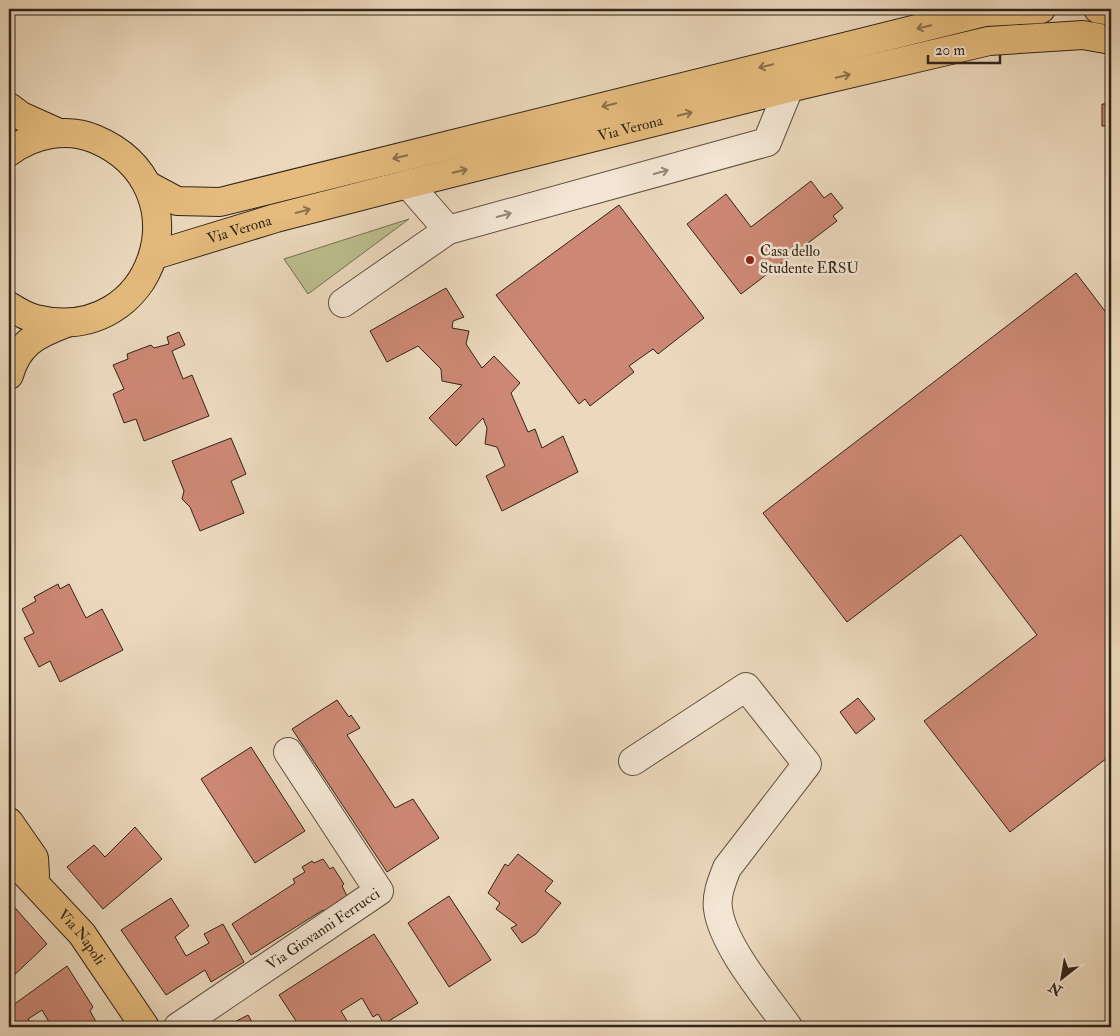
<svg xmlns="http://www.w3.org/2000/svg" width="1120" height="1036" font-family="'IM FELL Double Pica',serif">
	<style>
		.green { fill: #bcbe8e; stroke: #767153 }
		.building { fill: #cd8875; stroke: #302418 }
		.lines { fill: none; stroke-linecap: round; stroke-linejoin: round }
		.minor-casing { stroke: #5f5141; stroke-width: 30 }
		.major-casing { stroke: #302418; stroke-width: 30 }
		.minor { stroke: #f3e6d4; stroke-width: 28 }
		.major { stroke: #e6bc7e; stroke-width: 28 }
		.oneway { stroke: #8b704b }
		.oneway2 { stroke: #928576 }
		.poi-dot { fill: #8f2418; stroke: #f3e6d4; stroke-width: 2 }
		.labels { text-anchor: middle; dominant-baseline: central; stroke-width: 5; stroke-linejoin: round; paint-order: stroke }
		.street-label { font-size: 15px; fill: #302418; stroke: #f3e6d4 }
		.poi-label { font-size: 15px; fill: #302418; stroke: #f3e6d4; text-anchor: start }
	</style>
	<rect width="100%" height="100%" fill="#ecd9bd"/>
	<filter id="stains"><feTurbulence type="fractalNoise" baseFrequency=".004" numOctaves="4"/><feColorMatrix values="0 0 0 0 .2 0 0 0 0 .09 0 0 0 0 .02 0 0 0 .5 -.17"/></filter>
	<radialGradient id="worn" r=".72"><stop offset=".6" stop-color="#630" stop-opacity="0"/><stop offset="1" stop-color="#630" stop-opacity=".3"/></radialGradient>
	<path class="green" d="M 409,219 L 308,294 L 284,259 Z"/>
	<path class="building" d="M 1102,104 L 1111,104 L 1111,126 L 1102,126 Z
		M 811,181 L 824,198 L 831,193 L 843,208 L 833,216 L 837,221 L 741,294 L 687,224 L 726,194 L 751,227 Z
		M 619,205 L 704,318 L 658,354 L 653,349 L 629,366 L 634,372 L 590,406 L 585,399 L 579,404 L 496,295 Z
		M 1076,273 L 1111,319 L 1111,755 L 1010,832 L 924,721 L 1037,635 L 961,535 L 847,622 L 763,513 Z
		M 446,288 L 464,317 L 453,321 L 452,328 L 469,331 L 466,344 L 482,368 L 494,356 L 520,383 L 511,393 L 528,432 L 535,429 L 542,448 L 563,436 L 578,472 L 502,511 L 486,476 L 505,466 L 497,447 L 485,444 L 487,428 L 483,418 L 456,446 L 429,418 L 462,385 L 442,381 L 441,369 L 418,346 L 387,362 L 370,331 Z
		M 179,332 L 185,345 L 172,351 L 183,379 L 192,375 L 209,416 L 144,441 L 136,419 L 124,423 L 113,394 L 124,389 L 113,365 L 128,359 L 127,354 L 151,345 L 154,348 L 169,344 L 167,337 Z
		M 231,438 L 246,474 L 231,481 L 244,513 L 200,531 L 190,507 L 182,499 L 184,491 L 172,461 Z
		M 58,584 L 60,589 L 69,584 L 86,618 L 102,609 L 123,650 L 60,682 L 50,661 L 39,667 L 24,638 L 34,633 L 22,609 L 36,601 L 34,597 Z
		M 858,698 L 875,719 L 856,734 L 840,712 Z
		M 337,700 L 349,717 L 351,715 L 360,728 L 347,735 L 395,808 L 413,799 L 439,838 L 387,872 L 292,729 Z
		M 251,747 L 305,831 L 255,863 L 201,779 Z
		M 135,827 L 162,859 L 103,909 L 67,867 L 94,845 L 105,857 Z
		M 518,854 L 553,881 L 545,891 L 561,903 L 536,934 L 522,943 L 511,928 L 517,925 L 496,909 L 500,903 L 488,893 L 505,864 L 508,866 Z
		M 323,859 L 330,869 L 333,867 L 344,884 L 342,886 L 347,896 L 326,913 L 323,910 L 251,955 L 232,924 L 295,883 L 293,879 L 305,872 L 302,867 L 312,861 L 314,863 Z
		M 449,896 L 491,960 L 449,987 L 408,923 Z
		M 171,898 L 189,926 L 175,937 L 186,956 L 209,943 L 204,934 L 223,924 L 244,962 L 211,982 L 205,970 L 166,995 L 121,930 Z
		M 9,901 L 47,944 L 9,980 Z
		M 374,934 L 418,1003 L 384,1024 L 378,1014 L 373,1017 L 362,998 L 341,1011 L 349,1024 L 345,1027 L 300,1027 L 279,995 Z
		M 67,966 L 93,1007 L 90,1011 L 99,1027 L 102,1027 L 52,1027 L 42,1010 L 28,1019 L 35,1027 L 9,1027 L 9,1008 Z
		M 248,1015 L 255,1027 L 225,1027 Z"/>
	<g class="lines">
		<defs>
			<g id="minor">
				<path d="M 408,184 L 448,230 L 767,142 L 789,88"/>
				<path d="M 343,303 L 448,230"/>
				<path d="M 633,761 L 746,687 L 807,764 L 727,868 C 722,881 716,895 718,909 C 723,946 766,996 788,1027"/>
				<path id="s1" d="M 178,1027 L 379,891 L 288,752"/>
			</g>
			<g id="major">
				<path d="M 1098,9 L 1111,11"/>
				<path d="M 9,107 L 21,116 L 59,133"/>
				<path d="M 9,152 C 33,134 67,127 95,139 C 207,186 155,348 36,319 C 27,317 17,311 9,306"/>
				<path d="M 149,186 L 177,201 L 220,202 L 985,12 L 1041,9"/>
				<path id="s2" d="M 155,255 L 276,218 L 408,184 L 789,88 L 989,41 L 1083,35 L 1111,40"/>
				<path d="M 9,375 C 18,344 35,335 64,324"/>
				<path d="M 9,822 L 34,858 L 35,875"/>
				<path id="s3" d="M 9,856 L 82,934 L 145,1027"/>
			</g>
		</defs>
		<use href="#minor" class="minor-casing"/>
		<use href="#major" class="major-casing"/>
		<use href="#minor" class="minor"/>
		<use href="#major" class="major"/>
	</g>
	<defs><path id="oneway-shaft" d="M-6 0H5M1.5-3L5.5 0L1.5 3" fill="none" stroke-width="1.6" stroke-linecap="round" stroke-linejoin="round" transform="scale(1.25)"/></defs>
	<g class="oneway">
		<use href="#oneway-shaft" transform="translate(924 27) rotate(166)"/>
		<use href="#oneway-shaft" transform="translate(766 66) rotate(166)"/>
		<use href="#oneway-shaft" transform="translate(843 76) rotate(-13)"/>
		<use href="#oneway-shaft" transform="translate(609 105) rotate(166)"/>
		<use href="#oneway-shaft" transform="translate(685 114) rotate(-14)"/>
		<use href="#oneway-shaft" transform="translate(400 157) rotate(166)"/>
		<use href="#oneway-shaft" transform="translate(460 171) rotate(-14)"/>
		<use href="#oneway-shaft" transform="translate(303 211) rotate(-15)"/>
	</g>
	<g class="oneway2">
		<use href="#oneway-shaft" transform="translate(661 172) rotate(-15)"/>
		<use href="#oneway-shaft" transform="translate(504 215) rotate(-15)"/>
	</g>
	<circle class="poi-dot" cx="750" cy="260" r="5"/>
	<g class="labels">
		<g class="street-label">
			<text stroke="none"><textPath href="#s2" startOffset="492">Via Verona</textPath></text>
			<text stroke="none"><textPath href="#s2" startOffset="88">Via Verona</textPath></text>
			<text stroke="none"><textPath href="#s1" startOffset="175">Via Giovanni Ferrucci</textPath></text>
			<text stroke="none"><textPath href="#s3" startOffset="109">Via Napoli</textPath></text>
		</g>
		<g class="poi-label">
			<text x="760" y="251">Casa dello<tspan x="760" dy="17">Studente ERSU</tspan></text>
		</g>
	</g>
	<rect width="1120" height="1036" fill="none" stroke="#ecd9bd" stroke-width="30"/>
	<rect x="10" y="10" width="1100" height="1016" fill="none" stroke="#302418" stroke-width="2.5"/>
	<rect x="15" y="15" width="1090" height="1006" fill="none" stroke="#302418"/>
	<g transform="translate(1062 978) rotate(211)" stroke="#f3e6d4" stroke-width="4" paint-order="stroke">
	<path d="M0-4L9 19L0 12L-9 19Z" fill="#302418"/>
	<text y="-8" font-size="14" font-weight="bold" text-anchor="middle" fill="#302418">N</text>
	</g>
	<path d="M928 55v8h72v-8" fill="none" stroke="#302418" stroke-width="2.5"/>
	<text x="935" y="55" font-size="15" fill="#302418" stroke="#f3e6d4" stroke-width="4" paint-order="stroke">20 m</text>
	<rect width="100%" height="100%" filter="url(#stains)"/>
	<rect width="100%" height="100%" fill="url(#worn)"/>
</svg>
